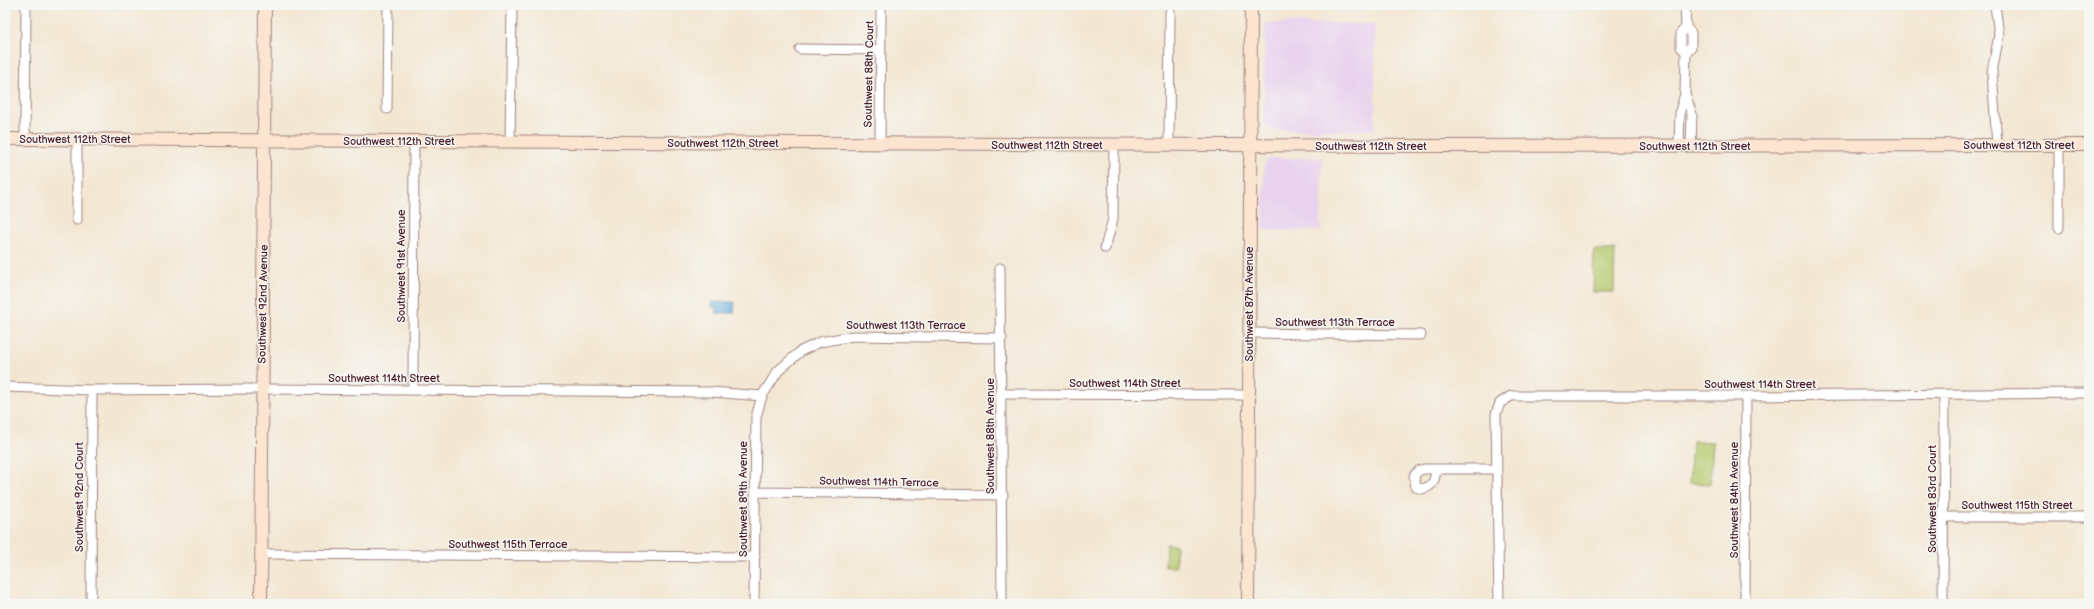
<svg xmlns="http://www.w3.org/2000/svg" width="2094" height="609" font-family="'Balsamiq Sans',sans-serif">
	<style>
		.built { fill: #e9d2ee }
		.green { fill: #b5c96d; stroke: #80744c }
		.water { fill: #62aad9; stroke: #566482 }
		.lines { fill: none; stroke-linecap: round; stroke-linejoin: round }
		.street-casing { stroke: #9e837f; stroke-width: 11 }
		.secondary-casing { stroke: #9e837f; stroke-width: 14 }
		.street { stroke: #fff; stroke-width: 9 }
		.secondary { stroke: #fce5d0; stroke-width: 12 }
		.labels { text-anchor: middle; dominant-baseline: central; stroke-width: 3; stroke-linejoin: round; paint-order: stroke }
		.street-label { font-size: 11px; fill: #4a1f2b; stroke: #f6f6f2 }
	</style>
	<rect width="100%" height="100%" fill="#f6f6f2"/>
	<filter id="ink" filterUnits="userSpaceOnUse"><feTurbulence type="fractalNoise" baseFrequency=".025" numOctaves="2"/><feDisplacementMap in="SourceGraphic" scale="8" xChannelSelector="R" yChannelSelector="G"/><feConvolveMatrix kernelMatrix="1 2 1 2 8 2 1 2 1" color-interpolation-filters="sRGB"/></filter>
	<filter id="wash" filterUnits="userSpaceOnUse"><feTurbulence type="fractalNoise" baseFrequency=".012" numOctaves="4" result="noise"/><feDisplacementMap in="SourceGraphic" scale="16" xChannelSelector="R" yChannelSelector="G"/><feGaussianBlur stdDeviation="0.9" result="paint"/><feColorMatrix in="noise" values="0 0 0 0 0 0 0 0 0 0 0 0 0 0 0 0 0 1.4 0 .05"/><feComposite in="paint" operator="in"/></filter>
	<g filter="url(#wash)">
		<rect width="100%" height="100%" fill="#f3e7d3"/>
		<path class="built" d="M 1265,23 L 1375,24 L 1375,130 L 1268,130 L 1264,123 Z
			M 1269,158 L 1322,158 L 1321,231 L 1263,230 L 1264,164 Z"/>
		<path class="green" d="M 1594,250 L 1615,250 L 1614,292 L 1593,292 Z
			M 1692,441 L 1713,442 L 1710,484 L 1689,483 Z
			M 1166,544 L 1176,545 L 1176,567 L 1165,567 Z"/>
		<path class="water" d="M 712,302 L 735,302 L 734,313 L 716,313 L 716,307 L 712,307 Z"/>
	</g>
	<g filter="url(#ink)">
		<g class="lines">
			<defs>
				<path id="street" d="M 1685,5 L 1686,27 L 1691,33 L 1691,47 L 1686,52
					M 1995,5 L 1999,35 L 1992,72 L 1997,145
					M 1686,27 L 1681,33 L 1681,47 L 1686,52 L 1685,94 L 1692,114 L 1691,146
					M 800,49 L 881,50
					M 387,109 L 388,5
					M 25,139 L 26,5
					M 77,140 L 77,220
					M 510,142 L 512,5
					M 880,144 L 881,5
					M 1169,144 L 1170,12
					M 1679,146 L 1680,111 L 1685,94
					M 2059,228 L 2059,145
					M 1105,248 L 1113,219 L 1114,145
					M 1000,268 L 1002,604
					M 1249,333 L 1421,335
					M 5,387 L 92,390 L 262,389 L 711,392 L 762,396
					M 413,390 L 414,141
					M 1002,394 L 1249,395
					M 1436,469 C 1435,481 1433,487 1421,489 L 1416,487 L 1414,476 L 1418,471 L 1424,469 L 1497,469
					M 755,492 L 1003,495
					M 1944,517 L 2089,517
					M 261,554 L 755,557
					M 91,604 L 92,390
					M 754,604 L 756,417 L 762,396 L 778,371 L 801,351 L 820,342 L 853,336 L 1002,338
					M 1499,604 L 1496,414 L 1500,403 L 1511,396 L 1746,396 L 2089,393
					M 1745,604 L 1746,396
					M 1943,604 L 1944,394"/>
				<path id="secondary" d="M 5,139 L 1436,146 L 2089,145
					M 261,604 L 265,5
					M 1248,604 L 1251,5"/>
			</defs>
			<use href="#street" class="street-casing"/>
			<use href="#secondary" class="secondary-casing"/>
			<use href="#street" class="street"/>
			<use href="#secondary" class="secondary"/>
		</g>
	</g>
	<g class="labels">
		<g class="street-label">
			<text transform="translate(869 74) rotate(-89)">Southwest 88th Court</text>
			<text x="75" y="139">Southwest 112th Street</text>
			<text x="399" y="141">Southwest 112th Street</text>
			<text x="723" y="143">Southwest 112th Street</text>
			<text x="1047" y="145">Southwest 112th Street</text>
			<text x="2019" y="145">Southwest 112th Street</text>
			<text x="1371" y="146">Southwest 112th Street</text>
			<text x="1695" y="146">Southwest 112th Street</text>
			<text transform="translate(401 266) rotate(-90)">Southwest 91st Avenue</text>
			<text transform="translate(263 304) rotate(-89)">Southwest 92nd Avenue</text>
			<text transform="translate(1249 304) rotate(-90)">Southwest 87th Avenue</text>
			<text x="1335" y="322">Southwest 113th Terrace</text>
			<text x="906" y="325">Southwest 113th Terrace</text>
			<text x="384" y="378">Southwest 114th Street</text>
			<text x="1125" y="383">Southwest 114th Street</text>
			<text x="1760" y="384">Southwest 114th Street</text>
			<text transform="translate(990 436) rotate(-90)">Southwest 88th Avenue</text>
			<text transform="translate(879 482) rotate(1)">Southwest 114th Terrace</text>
			<text transform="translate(79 497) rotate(-90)">Southwest 92nd Court</text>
			<text transform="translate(743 499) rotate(-90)">Southwest 89th Avenue</text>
			<text transform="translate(1932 499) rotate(-90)">Southwest 83rd Court</text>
			<text transform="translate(1734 500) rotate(-90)">Southwest 84th Avenue</text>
			<text x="2017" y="505">Southwest 115th Street</text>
			<text x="508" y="544">Southwest 115th Terrace</text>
		</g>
	</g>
	<rect width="2094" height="609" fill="none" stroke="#f6f6f2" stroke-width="20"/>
</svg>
